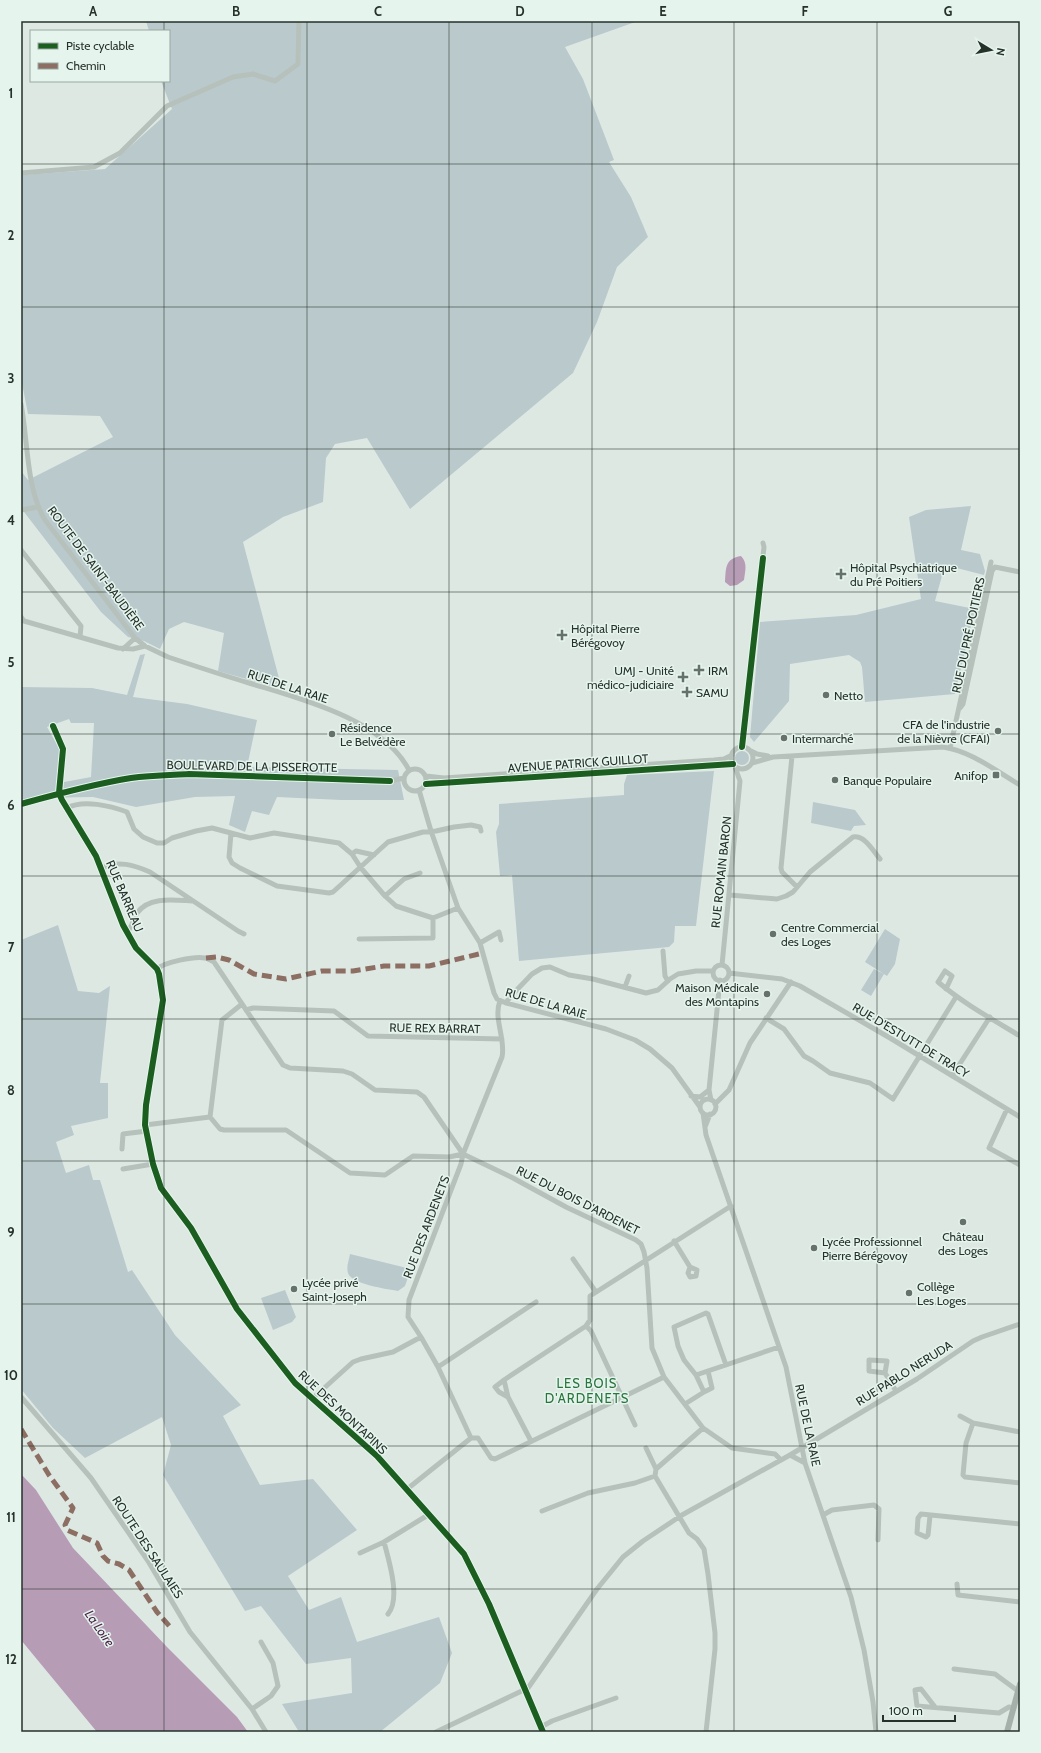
<svg xmlns="http://www.w3.org/2000/svg" width="1041" height="1753" font-family="Cabin,sans-serif">
	<style>
		.green { fill: #bac9cc; fill-rule: evenodd }
		.water { fill: #b79cb6 }
		.lines { fill: none; stroke-linecap: round; stroke-linejoin: round }
		.minor { stroke: #b7c1bc; stroke-width: 5 }
		.major { stroke: #a6b0aa; stroke-width: 6 }
		.quiet { stroke: #8d6e63; stroke-width: 5; stroke-dasharray: 10 5; stroke-linecap: butt }
		.cycleway-casing { stroke: #e5f5ee; stroke-width: 8 }
		.cycleway { stroke: #1b5e20; stroke-width: 6 }
		.grid { fill: none; stroke: #26312a; stroke-width: 1; stroke-opacity: 0.55 }
		.poi-dot { fill: #66716b; stroke: #e5f5ee; stroke-width: 1.5 }
		.labels { text-anchor: middle; dominant-baseline: central; stroke-width: 3; stroke-linejoin: round; paint-order: stroke }
		.poi-label { font-size: 12px; fill: #26312a; stroke: #e5f5ee; text-anchor: start }
		.street-label { font-size: 12px; fill: #26312a; stroke: #e5f5ee }
		.neighbourhood-label { font-size: 13px; letter-spacing: 1px; fill: #2b743e; stroke: #e5f5ee }
		.water-label { font-size: 13px; font-style: italic; fill: #4c2248; stroke: #e5f5ee }
		.neatline { fill: none; stroke: #26312a; stroke-width: 1.5 }
		.grid-label { font-size: 13px; text-anchor: middle; font-weight: bold; fill: #26312a }
	</style>
	<rect width="100%" height="100%" fill="#dee8e3"/>
	<path class="green" d="M 146,21 L 638,21 L 565,47 L 583,79 L 614,160 L 609,162 L 631,197 L 648,237 L 617,267 L 597,322 L 573,373 L 410,509 L 367,438 L 335,444 L 326,458 L 323,502 L 283,517 L 243,542 L 280,682 L 271,686 L 218,671 L 224,633 L 184,622 L 169,629 L 160,649 L 144,641 L 128,637 L 101,612 L 21,508 L 21,471 L 28,480 L 113,437 L 100,416 L 28,414 L 21,378 L 21,175 L 105,169 L 172,109 L 161,81 L 169,81 L 169,31 L 149,31 Z
		M 971,506 L 961,550 L 980,554 L 985,571 L 984,575 L 945,565 L 935,601 L 975,609 L 955,694 L 865,702 L 862,667 L 860,662 L 849,655 L 790,664 L 789,701 L 754,742 L 750,737 L 760,622 L 856,615 L 921,599 L 909,517 L 926,510 Z
		M 145,654 L 133,697 L 187,704 L 257,720 L 247,767 L 398,770 L 404,800 L 341,800 L 277,797 L 269,815 L 252,811 L 245,832 L 229,825 L 235,796 L 195,797 L 136,807 L 93,797 L 35,798 L 21,802 L 21,687 L 92,688 L 127,695 L 140,655 ZM 69,719 L 71,723 L 94,723 L 91,777 L 59,783 L 60,750 L 47,727 Z
		M735 758a7 7 0 1 1 14 0a7 7 0 1 1-14 0Z
		M 714,771 L 696,926 L 675,926 L 674,942 L 669,947 L 519,961 L 512,875 L 500,876 L 496,832 L 499,824 L 499,804 L 624,795 L 624,784 L 627,775 Z
		M 813,802 L 855,810 L 866,825 L 854,826 L 851,831 L 811,823 Z
		M 58,925 L 78,991 L 99,993 L 110,986 L 100,1083 L 108,1083 L 108,1118 L 71,1126 L 74,1135 L 56,1142 L 66,1173 L 89,1165 L 93,1180 L 100,1180 L 128,1272 L 132,1270 L 175,1335 L 241,1405 L 223,1416 L 260,1485 L 313,1479 L 357,1530 L 288,1576 L 309,1610 L 341,1597 L 357,1642 L 439,1617 L 452,1653 L 440,1683 L 380,1732 L 299,1732 L 282,1704 L 352,1693 L 351,1658 L 306,1664 L 261,1606 L 245,1611 L 163,1475 L 171,1445 L 162,1417 L 85,1458 L 53,1428 L 21,1389 L 21,940 Z
		M 885,929 L 900,939 L 895,964 L 887,976 L 884,974 L 871,996 L 861,990 L 874,969 L 884,974 L 865,962 Z
		M 350,1254 L 411,1269 L 405,1286 L 398,1291 C 387,1289 351,1284 348,1273 C 346,1267 349,1260 350,1254 Z
		M 285,1290 L 296,1317 L 292,1322 L 273,1330 L 261,1298 Z"/>
	<path class="water" d="M 741,556 C 748,563 745,571 744,580 L 737,585 L 730,586 L 725,582 C 726,567 725,559 741,556 Z
		M 21,1474 L 36,1490 L 73,1548 L 167,1647 L 237,1717 L 248,1732 L 97,1732 L 21,1640 Z"/>
	<g class="lines">
		<path class="minor" d="M 21,173 L 94,167 L 120,153 L 167,106 L 233,77 L 253,74 L 275,81 L 298,64 L 299,21
			M 21,404 C 28,440 26,489 45,520 L 135,638 L 145,646 L 168,657 C 195,666 222,675 249,683 C 301,699 382,719 409,770
			M 21,510 L 38,507
			M 21,550 L 81,626 L 80,637
			M 21,617 L 24,621 L 118,648 L 133,649 L 145,646
			M 123,649 L 135,638
			M 960,708 L 963,704 L 992,571 L 995,567 L 1020,572
			M 53,726 L 63,749 L 59,793 L 62,800 L 96,856 L 123,925 L 136,948 L 157,969 L 159,974 L 163,1000 L 146,1105 L 145,1125 L 153,1164 L 161,1188 L 191,1228 L 237,1309 L 295,1383 L 377,1456 L 464,1554 L 489,1604 L 543,1732
			M731 758a11 11 0 1 1 22 0a11 11 0 1 1-22 0Z
			M 742,747 L 764,547 L 763,543
			M 950,748 L 991,562
			M 751,751 L 757,754 L 768,756
			M 792,756 L 781,868 L 782,872 L 797,887
			M 752,763 L 773,757 L 943,747 C 971,751 996,771 1020,785
			M404 780a11 11 0 1 1 22 0a11 11 0 1 1-22 0Z
			M 426,776 L 444,778 L 714,760 L 724,759 L 732,755
			M 426,784 L 733,764
			M 419,790 L 431,831 L 458,908 L 480,943 L 494,993 L 497,999 L 506,1003 L 606,1029 L 635,1040 L 650,1049 L 672,1068 L 700,1107
			M 21,804 C 57,794 94,784 131,778 C 150,775 170,775 189,774 L 390,781 L 404,778
			M 67,808 C 83,799 111,806 127,812 L 134,829 L 143,837 L 157,843 L 164,843 L 172,838 L 196,831 L 212,828 L 250,838 L 274,833 L 339,843 L 352,854 L 361,868 L 385,896 L 396,906 L 433,918 L 458,908
			M 231,833 L 229,857 L 232,863 L 240,868 L 277,886 L 329,893 L 333,892 L 388,842 L 423,832 L 436,831 L 454,827 L 471,825 L 480,827 L 481,831
			M 352,854 L 356,851 L 374,855
			M 102,868 C 118,860 134,865 150,872 L 238,931 L 244,934
			M 730,895 L 777,899 L 786,896 L 793,892 L 810,872 L 853,837 C 865,835 873,851 880,859
			M 385,896 L 404,879 L 420,873
			M 127,932 C 132,928 133,919 137,913 C 149,896 174,900 192,901
			M 359,939 L 433,938 L 433,918
			M 480,943 L 499,932 L 501,940
			M 663,951 L 665,976 L 668,981
			M 722,965 L 740,781 L 735,767
			M713 973a8 8 0 1 1 16 0a8 8 0 1 1-16 0Z
			M 157,969 C 164,962 195,956 205,958 C 208,958 211,961 214,962 L 283,1065 L 290,1068 L 343,1071 L 352,1074 L 375,1090 L 417,1092 L 424,1097 L 463,1154 L 513,1178 L 566,1207 L 636,1240 L 641,1244 L 644,1252 L 647,1268 L 652,1348 L 664,1377 L 703,1428 L 732,1448 L 775,1454 L 780,1459
			M 729,973 L 782,979 L 800,986 L 890,1038 L 1020,1117
			M 625,987 L 629,976
			M 946,989 L 952,976 L 945,971 L 938,982 C 963,1003 992,1019 1020,1036
			M 506,1003 L 510,997 L 532,974 L 542,968 L 550,967 L 569,975 L 593,979 L 646,993 L 658,990 L 670,979 L 678,974 L 696,971 L 713,971
			M 246,1010 L 253,1008 L 334,1011 L 368,1036 L 502,1039
			M 766,1018 L 784,1029 L 804,1056 L 813,1061 L 830,1073 L 870,1083 L 893,1099 L 956,997
			M 952,1076 L 990,1017
			M 691,1096 L 700,1097 L 709,1090
			M700 1107a8 8 0 1 1 16 0a8 8 0 1 1-16 0Z
			M 711,1100 L 709,1090 L 720,980
			M 715,1104 L 729,1090 L 750,1043 L 791,982
			M 1007,1109 L 989,1148 L 1020,1165
			M 703,1113 L 706,1135 L 786,1367 L 805,1463 L 851,1597 L 864,1650 L 873,1702 L 876,1732
			M 210,1117 L 220,1129 L 224,1130 L 286,1130 L 350,1173 L 385,1175 L 413,1156 L 449,1157 L 463,1154
			M 210,1117 L 222,1020 L 242,1004
			M 145,1125 L 210,1117
			M 705,1127 L 710,1114
			M 122,1149 L 123,1134 L 147,1131
			M 123,1169 L 153,1164
			M 674,1241 L 690,1267 L 688,1273 L 690,1277 L 696,1276 L 697,1270 L 690,1267
			M 573,1259 L 596,1292
			M 586,1326 L 590,1320 L 590,1296 L 731,1206
			M 438,1367 L 536,1302
			M 885,1373 L 869,1371 L 869,1360 L 887,1361 L 885,1373 L 896,1391
			M 696,1375 L 779,1347
			M 504,1380 L 495,1387 L 499,1392 L 508,1397
			M 704,1392 L 712,1388 L 708,1371
			M 21,1397 L 91,1478 L 148,1561 L 190,1632 L 252,1709 L 266,1732
			M 312,1399 L 353,1362 L 361,1359 L 393,1352 L 421,1337 L 408,1317 L 409,1300 L 461,1164 L 463,1154 L 502,1057 C 506,1039 493,1018 500,1001
			M 685,1404 L 704,1392 L 696,1375 L 684,1360 L 678,1346 L 674,1327 L 706,1313 L 708,1314 L 726,1365
			M 960,1416 L 973,1423
			M 1020,1432 L 973,1423 L 966,1443 L 963,1475 L 965,1477 L 1020,1483
			M 471,1438 L 478,1438 L 491,1458 L 495,1459 L 664,1377
			M 531,1441 L 508,1397 L 504,1380 L 586,1326 L 591,1331 L 635,1425
			M 646,1448 L 656,1469 L 655,1476 L 689,1533 L 697,1539 L 704,1549 L 708,1574 L 715,1633 L 715,1649 L 706,1732
			M 790,1455 L 805,1463
			M 656,1469 L 703,1428
			M 406,1490 L 471,1438 L 438,1367 L 421,1337
			M 542,1511 L 588,1493 L 635,1483 L 655,1476
			M 823,1515 L 832,1510 L 874,1505 L 879,1509 L 878,1540
			M 930,1516 L 928,1535 L 926,1537 L 917,1533 L 918,1518 L 921,1514 L 1020,1524
			M 384,1542 C 389,1561 401,1599 388,1614
			M 360,1553 L 384,1542 L 428,1515
			M 957,1584 L 958,1595 L 1020,1602
			M 954,1669 L 995,1674 L 1018,1691
			M 935,1707 L 921,1689 L 915,1690 L 917,1706 L 999,1713 L 1009,1707 L 1014,1708
			M 252,1709 L 271,1696 L 278,1686 L 273,1663 L 261,1642
			M 541,1727 L 552,1721 L 616,1698
			M 436,1732 L 528,1688 L 597,1589 L 623,1557 L 643,1541 L 682,1515 L 790,1455 L 917,1379 L 973,1341 L 982,1337 L 1020,1324"/>
		<path class="major" d="M 1007,1732 L 1020,1684"/>
		<path class="quiet" d="M 206,958 L 217,957 L 229,960 L 254,974 L 286,979 L 322,971 L 353,971 L 384,966 L 429,966 L 483,953
			M 21,1429 L 49,1475 L 73,1508 L 65,1525 L 67,1530 L 97,1543 L 103,1556 L 108,1561 L 119,1564 L 129,1570 L 157,1612 L 171,1628"/>
		<defs>
			<path id="cycleway" d="M 53,726 L 63,749 L 59,793 L 62,800 L 96,856 L 123,925 L 136,948 L 157,969 L 159,974 L 163,1000 L 146,1105 L 145,1125 L 153,1164 L 161,1188 L 191,1228 L 237,1309 L 295,1383 L 377,1456 L 464,1554 L 489,1604 L 543,1732
				M 742,747 L 763,558
				M 426,784 L 733,764
				M 21,804 C 57,794 94,784 131,778 C 150,775 170,775 189,774 L 390,781"/>
		</defs>
		<use href="#cycleway" class="cycleway-casing"/>
		<use href="#cycleway" class="cycleway"/>
	</g>
	<path class="grid" d="M 164,21 L 164,31M 307,21 L 307,1732M 449,21 L 449,1732M 592,21 L 592,1732M 734,21 L 734,1732M 877,21 L 877,1732M 164,81 L 164,1732M 21,164 L 1020,164M 21,307 L 1020,307M 21,449 L 1020,449M 21,592 L 1020,592M 21,734 L 1020,734M 21,876 L 1020,876M 21,1019 L 1020,1019M 21,1161 L 1020,1161M 21,1304 L 1020,1304M 21,1446 L 1020,1446M 21,1589 L 1020,1589"/>
	<g class="poi-dot">
		<path d="M839 568h4v4h4v4h-4v4h-4v-4h-4v-4h4z"/>
		<path d="M560 629h4v4h4v4h-4v4h-4v-4h-4v-4h4z"/>
		<path d="M697 664h4v4h4v4h-4v4h-4v-4h-4v-4h4z"/>
		<path d="M681 671h4v4h4v4h-4v4h-4v-4h-4v-4h4z"/>
		<path d="M685 686h4v4h4v4h-4v4h-4v-4h-4v-4h4z"/>
		<circle cx="826" cy="695" r="4"/>
		<circle cx="998" cy="731" r="4"/>
		<circle cx="332" cy="734" r="4"/>
		<circle cx="784" cy="738" r="4"/>
		<rect x="992" y="771" width="8" height="8" rx="2"/>
		<circle cx="835" cy="780" r="4"/>
		<circle cx="773" cy="934" r="4"/>
		<circle cx="767" cy="994" r="4"/>
		<circle cx="963" cy="1222" r="4"/>
		<circle cx="814" cy="1248" r="4"/>
		<circle cx="294" cy="1289" r="4"/>
		<circle cx="909" cy="1293" r="4"/>
	</g>
	<g class="labels">
		<g class="poi-label">
			<text x="850" y="567">Hôpital Psychiatrique<tspan x="850" dy="14">du Pré Poitiers</tspan></text>
			<text x="571" y="628">Hôpital Pierre<tspan x="571" dy="14">Bérégovoy</tspan></text>
			<text x="674" y="670" text-anchor="end">UMJ - Unité<tspan x="674" dy="14">médico-judiciaire</tspan></text>
			<text x="708" y="670">IRM</text>
			<text x="696" y="692">SAMU</text>
			<text x="834" y="695">Netto</text>
			<text x="990" y="724" text-anchor="end">CFA de l'industrie<tspan x="990" dy="14">de la Nièvre (CFAI)</tspan></text>
			<text x="340" y="727">Résidence<tspan x="340" dy="14">Le Belvédère</tspan></text>
			<text x="792" y="738">Intermarché</text>
			<text x="988" y="775" text-anchor="end">Anifop</text>
			<text x="843" y="780">Banque Populaire</text>
			<text x="781" y="927">Centre Commercial<tspan x="781" dy="14">des Loges</tspan></text>
			<text x="759" y="987" text-anchor="end">Maison Médicale<tspan x="759" dy="14">des Montapins</tspan></text>
			<text x="963" y="1236" text-anchor="middle">Château<tspan x="963" dy="14">des Loges</tspan></text>
			<text x="822" y="1241">Lycée Professionnel<tspan x="822" dy="14">Pierre Bérégovoy</tspan></text>
			<text x="302" y="1282">Lycée privé<tspan x="302" dy="14">Saint-Joseph</tspan></text>
			<text x="917" y="1286">Collège<tspan x="917" dy="14">Les Loges</tspan></text>
		</g>
		<g class="street-label">
			<text transform="translate(96 568) rotate(53)">ROUTE DE SAINT-BAUDIÈRE</text>
			<text transform="translate(968 635) rotate(-78)">RUE DU PRÉ POITIERS</text>
			<text transform="translate(288 686) rotate(18)">RUE DE LA RAIE</text>
			<text transform="translate(578 763) rotate(-4)">AVENUE PATRICK GUILLOT</text>
			<text transform="translate(252 766) rotate(1)">BOULEVARD DE LA PISSEROTTE</text>
			<text transform="translate(721 872) rotate(-84)">RUE ROMAIN BARON</text>
			<text transform="translate(125 896) rotate(67)">RUE BARREAU</text>
			<text transform="translate(546 1003) rotate(16)">RUE DE LA RAIE</text>
			<text transform="translate(435 1028) rotate(1)">RUE REX BARRAT</text>
			<text transform="translate(911 1040) rotate(31)">RUE D'ESTUTT DE TRACY</text>
			<text transform="translate(578 1200) rotate(27)">RUE DU BOIS D'ARDENET</text>
			<text transform="translate(426 1227) rotate(-69)">RUE DES ARDENETS</text>
			<text transform="translate(904 1373) rotate(-32)">RUE PABLO NERUDA</text>
			<text transform="translate(343 1412) rotate(43)">RUE DES MONTAPINS</text>
			<text transform="translate(808 1425) rotate(78)">RUE DE LA RAIE</text>
			<text transform="translate(148 1547) rotate(57)">ROUTE DES SAULAIES</text>
		</g>
		<g class="neighbourhood-label">
			<text x="587" y="1383">LES BOIS<tspan x="587" dy="15">D'ARDENETS</tspan></text>
		</g>
		<g class="water-label">
			<text transform="translate(100 1628) rotate(55)">La Loire</text>
		</g>
	</g>
	<rect width="1041" height="1753" fill="none" stroke="#e5f5ee" stroke-width="44"/>
	<rect x="30" y="30" width="140" height="52" fill="#e5f5ee" stroke="#99a7a0"/>
	<rect x="38" y="43" width="20" height="6" fill="#1b5e20" stroke="#99a7a0"/>
	<text x="66" y="50" font-size="12" fill="#26312a">Piste cyclable</text>
	<rect x="38" y="63" width="20" height="6" fill="#8d6e63" stroke="#99a7a0"/>
	<text x="66" y="70" font-size="12" fill="#26312a">Chemin</text>
	<g transform="translate(991 50) rotate(100)" stroke="#e5f5ee" stroke-width="3" paint-order="stroke">
	<path d="M0-3L7 15L0 10L-7 15Z" fill="#26312a"/>
	<text y="-6" font-size="11" font-weight="bold" text-anchor="middle" fill="#26312a">N</text>
	</g>
	<path d="M883 1715v6h72v-6" fill="none" stroke="#26312a" stroke-width="2"/>
	<text x="889" y="1715" font-size="12" fill="#26312a" stroke="#e5f5ee" stroke-width="3" paint-order="stroke">100 m</text>
	<rect x="22" y="22" width="997" height="1709" class="neatline"/>
	<g class="grid-label">
		<text x="93" y="16">A</text>
		<text x="236" y="16">B</text>
		<text x="378" y="16">C</text>
		<text x="520" y="16">D</text>
		<text x="663" y="16">E</text>
		<text x="805" y="16">F</text>
		<text x="948" y="16">G</text>
		<text x="11" y="98">1</text>
		<text x="11" y="240">2</text>
		<text x="11" y="383">3</text>
		<text x="11" y="525">4</text>
		<text x="11" y="667">5</text>
		<text x="11" y="810">6</text>
		<text x="11" y="952">7</text>
		<text x="11" y="1095">8</text>
		<text x="11" y="1237">9</text>
		<text x="11" y="1380">10</text>
		<text x="11" y="1522">11</text>
		<text x="11" y="1664">12</text>
	</g>
</svg>
